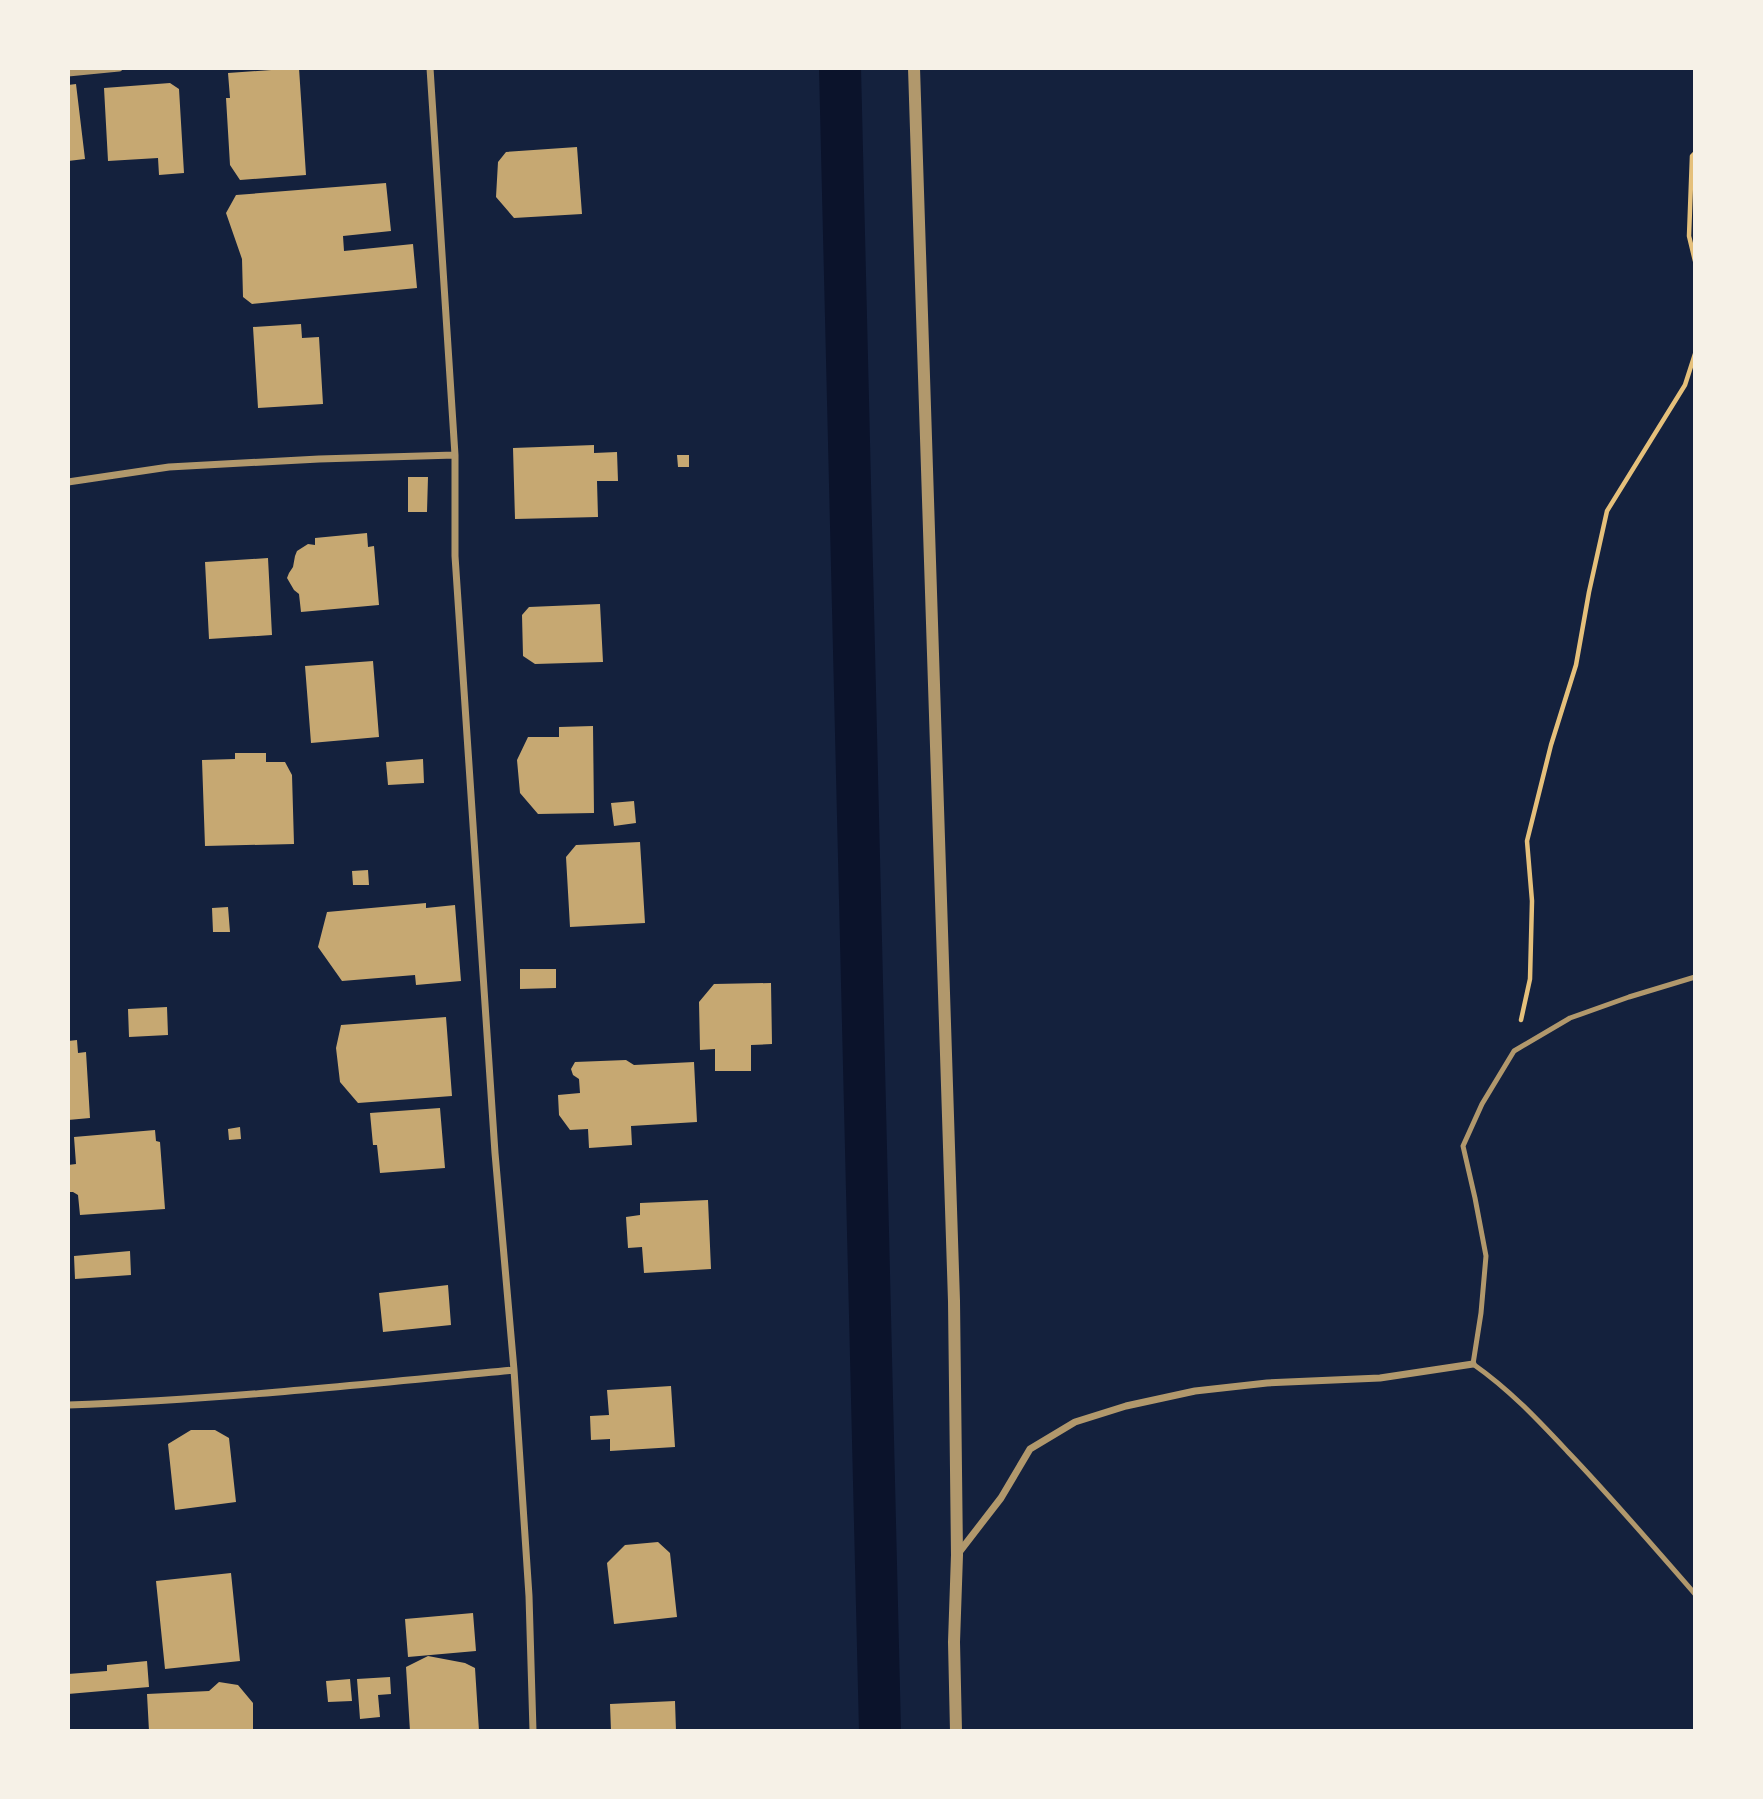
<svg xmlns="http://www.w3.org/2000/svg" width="1763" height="1799" font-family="'Libre Baskerville',serif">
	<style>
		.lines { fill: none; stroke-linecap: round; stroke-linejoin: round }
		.canal { stroke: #0b132b; stroke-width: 42 }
		.building { fill: #c6a872 }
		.path { stroke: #e5c07b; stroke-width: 4.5 }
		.service { stroke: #b1986c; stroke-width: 5 }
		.minor { stroke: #b1986c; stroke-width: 7 }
		.tertiary { stroke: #b1986c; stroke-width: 12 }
	</style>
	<rect width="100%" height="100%" fill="#14213d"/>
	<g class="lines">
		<path class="canal" d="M 840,68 L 880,1731"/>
	</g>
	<path class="building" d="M 299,68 L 306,175 L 240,180 L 230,165 L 226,98 L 230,98 L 228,73 Z
		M 170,83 L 179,89 L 184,173 L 159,175 L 158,158 L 108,161 L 104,88 Z
		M 76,84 L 85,159 L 68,161 L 68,85 Z
		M 577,147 L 582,214 L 514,218 L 496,197 L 498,162 L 506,152 Z
		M 386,183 L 391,231 L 343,236 L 344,251 L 413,244 L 417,288 L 252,304 L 243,297 L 242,259 L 226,213 L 236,195 Z
		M 301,324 L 302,338 L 319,337 L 323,404 L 258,408 L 253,327 Z
		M 594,445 L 594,453 L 617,452 L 618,481 L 597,481 L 598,517 L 515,519 L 513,448 Z
		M 677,455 L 689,455 L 689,467 L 678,467 Z
		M 408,477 L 428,477 L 427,512 L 408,512 Z
		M 367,533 L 368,547 L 374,546 L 379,605 L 301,612 L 299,594 L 294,590 L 287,578 L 289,573 L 293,567 L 295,556 L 297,551 L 308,544 L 315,545 L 315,538 Z
		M 268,558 L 272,635 L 209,639 L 205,562 Z
		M 600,604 L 603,662 L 535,664 L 523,656 L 522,615 L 529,607 Z
		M 373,661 L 379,737 L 311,743 L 305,666 Z
		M 593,726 L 594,813 L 538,814 L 520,793 L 517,760 L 528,737 L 559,737 L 559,727 Z
		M 235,753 L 266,753 L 266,762 L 285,762 L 292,775 L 294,844 L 205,846 L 202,760 L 235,759 Z
		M 423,759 L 424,783 L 388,785 L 386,762 Z
		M 634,801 L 636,823 L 614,826 L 611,803 Z
		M 640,842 L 645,923 L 570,927 L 566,857 L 576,845 Z
		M 368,870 L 369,885 L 353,885 L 352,871 Z
		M 426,903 L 426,908 L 455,905 L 461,981 L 416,985 L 415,975 L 342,981 L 318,947 L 327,912 Z
		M 228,907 L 230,932 L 213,932 L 212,908 Z
		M 520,969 L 556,969 L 556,988 L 520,989 Z
		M 771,983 L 772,1044 L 751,1045 L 751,1071 L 715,1071 L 715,1049 L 700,1050 L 699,1002 L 714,984 Z
		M 167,1007 L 168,1035 L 129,1037 L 128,1009 Z
		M 446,1017 L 452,1096 L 358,1103 L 340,1082 L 336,1048 L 341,1025 Z
		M 77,1040 L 78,1053 L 86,1052 L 90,1118 L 68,1120 L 68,1041 Z
		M 626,1060 L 634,1065 L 694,1062 L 697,1122 L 631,1126 L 632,1145 L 589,1148 L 588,1129 L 570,1130 L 559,1115 L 558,1095 L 580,1093 L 579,1079 L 573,1075 L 571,1069 L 575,1062 Z
		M 440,1108 L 445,1168 L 380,1173 L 377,1145 L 373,1145 L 370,1113 Z
		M 240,1127 L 241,1139 L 229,1140 L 228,1129 Z
		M 155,1130 L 156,1141 L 160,1142 L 165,1209 L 80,1215 L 78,1195 L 73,1192 L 68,1192 L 68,1165 L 76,1164 L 74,1137 Z
		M 708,1200 L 711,1269 L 644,1273 L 642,1247 L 628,1248 L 626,1217 L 640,1215 L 640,1203 Z
		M 130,1251 L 131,1275 L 75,1279 L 74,1256 Z
		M 448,1285 L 451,1325 L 383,1332 L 379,1293 Z
		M 671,1386 L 675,1447 L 610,1451 L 610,1439 L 591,1440 L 590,1416 L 609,1415 L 607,1390 Z
		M 191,1430 L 215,1430 L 229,1438 L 236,1502 L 175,1510 L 168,1444 Z
		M 658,1542 L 670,1553 L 677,1617 L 614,1624 L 607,1563 L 625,1545 Z
		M 231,1573 L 240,1661 L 165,1669 L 156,1581 Z
		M 473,1613 L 476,1651 L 408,1657 L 405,1619 Z
		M 428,1656 L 465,1663 L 475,1668 L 479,1731 L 410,1731 L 406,1667 Z
		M 147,1661 L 149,1687 L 68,1694 L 68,1674 L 107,1671 L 107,1665 Z
		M 390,1677 L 391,1694 L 378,1695 L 380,1717 L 360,1719 L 357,1679 Z
		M 350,1679 L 352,1701 L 328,1702 L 326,1681 Z
		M 219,1682 L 238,1685 L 253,1703 L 253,1731 L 149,1731 L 147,1694 L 209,1691 Z
		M 675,1701 L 676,1731 L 611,1731 L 610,1704 Z"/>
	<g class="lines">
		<path class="path" d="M 1695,153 L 1692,156 L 1689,236 L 1695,261
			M 1521,1020 L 1530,979 L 1532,901 L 1527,841 L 1551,745 L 1576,665 L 1589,592 L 1607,511 L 1685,385 L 1695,354"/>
		<path class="service" d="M 1695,977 L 1629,997 L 1570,1018 L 1514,1051 L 1482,1104 L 1463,1146 L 1475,1198 L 1486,1256 L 1481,1313 L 1473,1364 C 1510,1390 1537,1419 1568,1452 C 1612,1498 1653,1546 1695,1594"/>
		<path class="minor" d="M 430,68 L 455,455 L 455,556 L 495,1153 L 514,1370 L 529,1596 L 533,1731
			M 68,73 L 119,68
			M 68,482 L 169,467 L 319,459 L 455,455
			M 68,1405 C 217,1400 366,1384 514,1370
			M 957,1555 L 1001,1498 L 1030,1449 L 1075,1422 L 1126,1406 L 1195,1391 L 1267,1383 L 1380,1378 L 1473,1364"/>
		<path class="tertiary" d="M 914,68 L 954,1301 L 957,1555 L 954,1642 L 956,1731"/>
	</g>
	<rect width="1763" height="1799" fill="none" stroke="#f6f1e7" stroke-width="140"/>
</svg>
